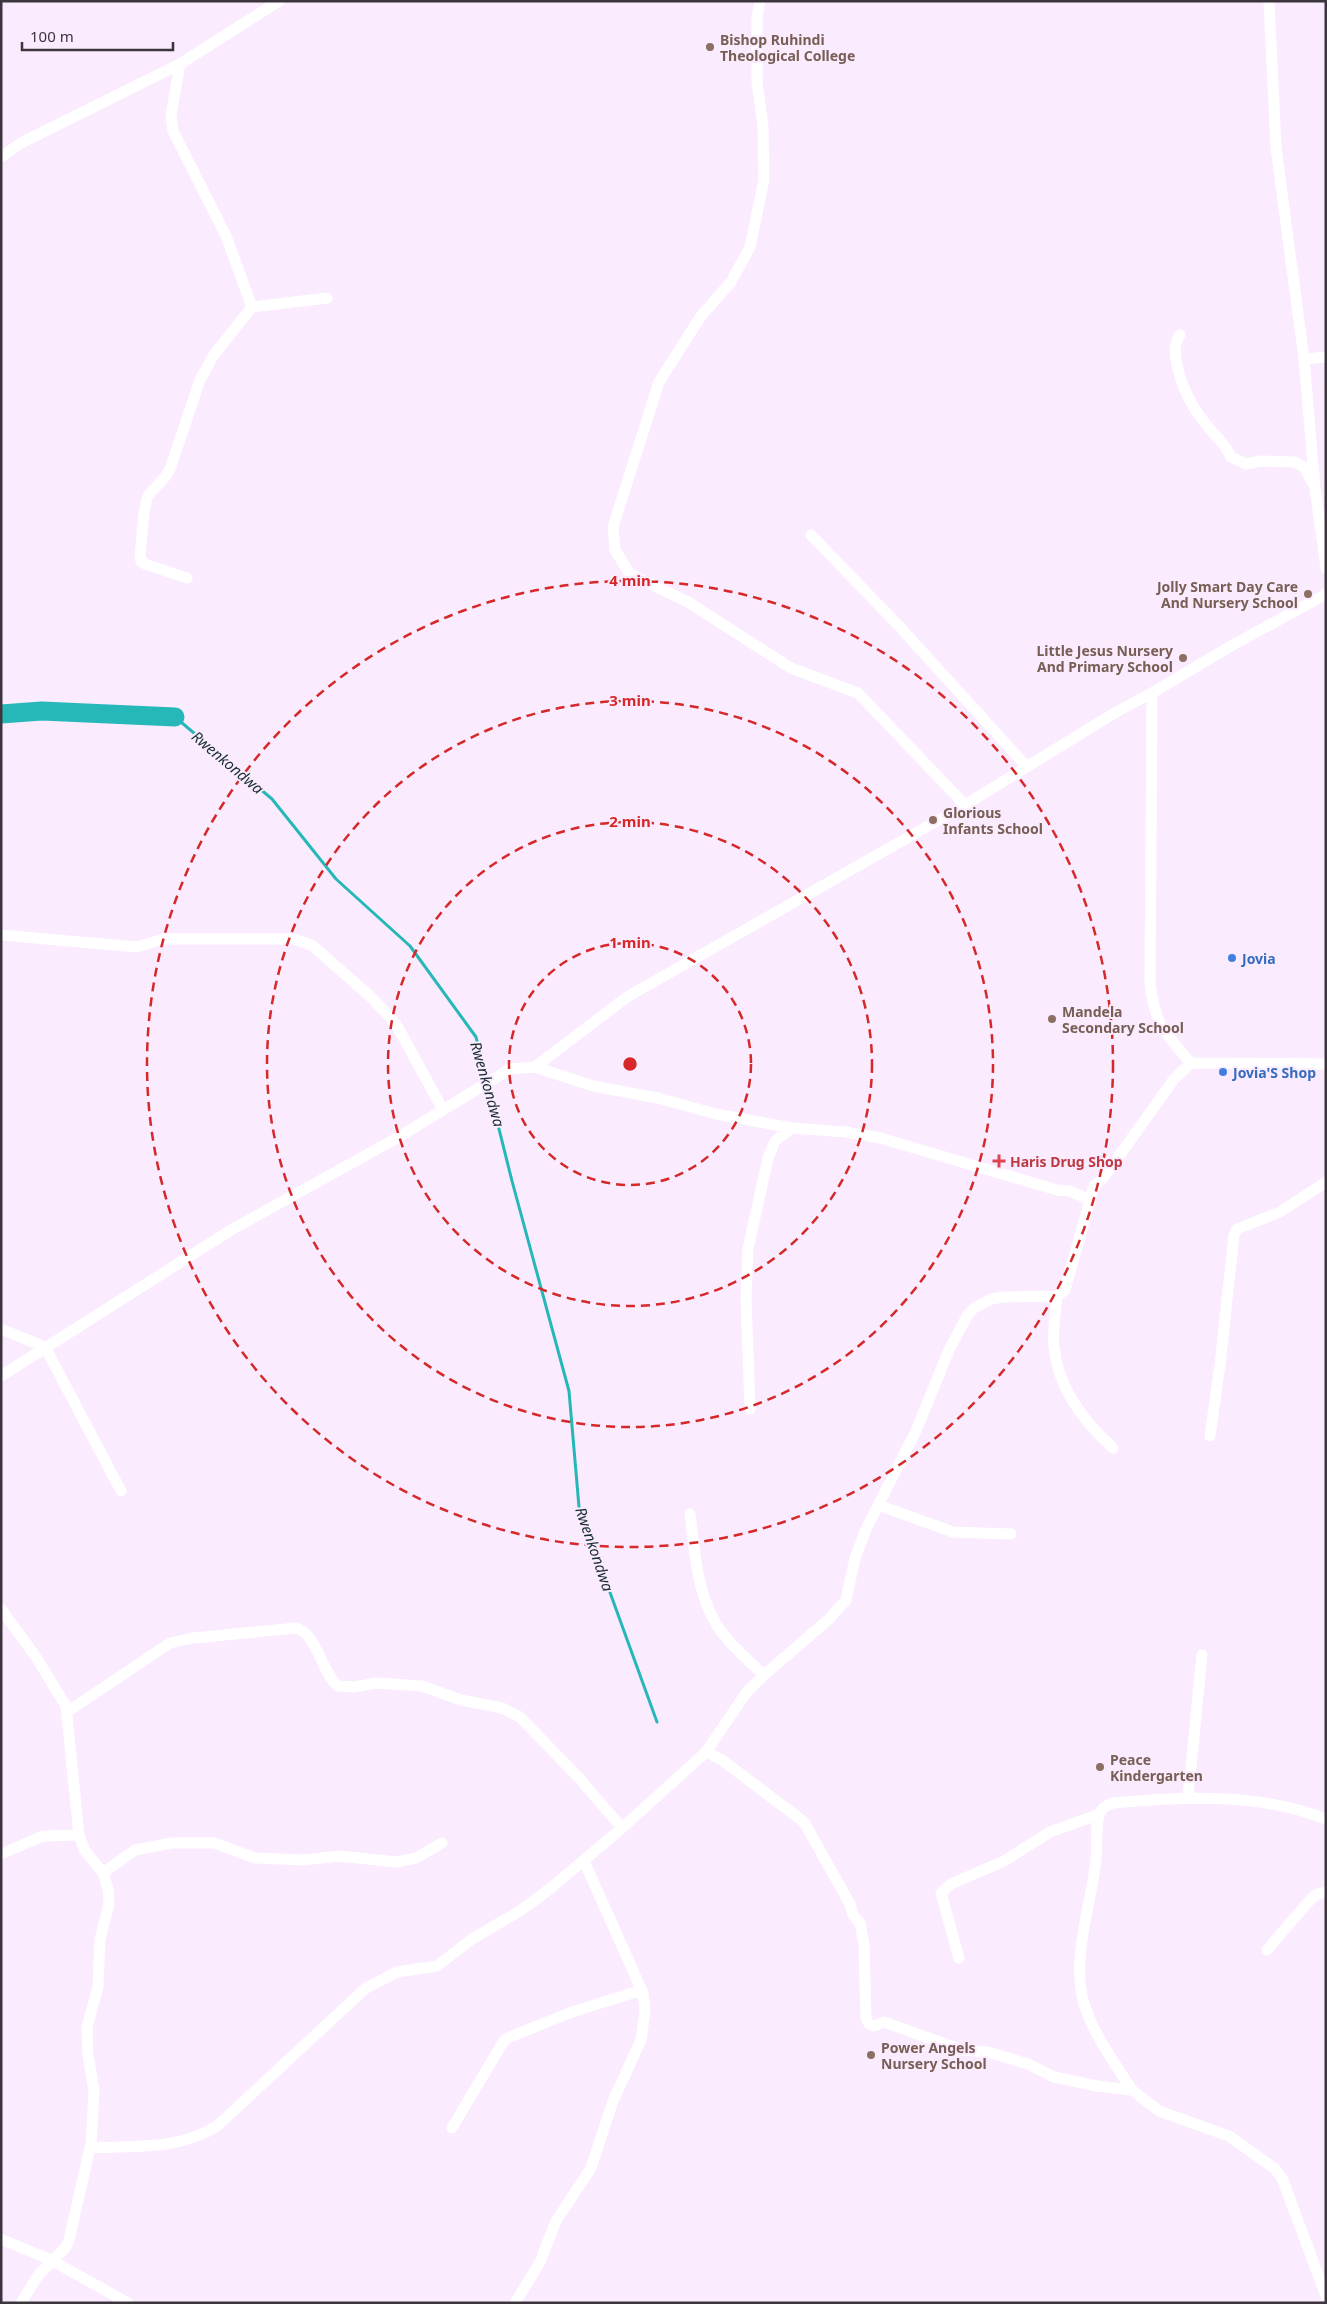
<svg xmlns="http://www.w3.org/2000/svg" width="1327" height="2304" font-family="'Noto Sans',sans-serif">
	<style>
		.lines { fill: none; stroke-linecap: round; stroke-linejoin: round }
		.stream { stroke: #26b8b9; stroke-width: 3 }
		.river { stroke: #26b8b9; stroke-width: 19 }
		.minor { stroke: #fff; stroke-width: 11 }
		.ring { fill: none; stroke: #d62828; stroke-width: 2.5; stroke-dasharray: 9 6 }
		.education-dot { fill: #8d6e63; stroke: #faebfe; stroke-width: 2 }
		.shop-dot { fill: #3f7fe0; stroke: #faebfe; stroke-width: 2 }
		.health-dot { fill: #e0444e; stroke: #faebfe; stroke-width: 2 }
		.labels { text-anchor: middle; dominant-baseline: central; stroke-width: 4; stroke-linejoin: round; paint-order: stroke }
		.education-label { font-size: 14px; font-weight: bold; fill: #785e54; stroke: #faebfe; text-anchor: start }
		.shop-label { font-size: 14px; font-weight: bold; fill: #366cbe; stroke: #faebfe; text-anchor: start }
		.health-label { font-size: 14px; font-weight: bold; fill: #be3a42; stroke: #faebfe; text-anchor: start }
		.water-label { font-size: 15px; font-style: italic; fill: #192f2f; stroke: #faebfe }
		.centre { fill: #d62828; stroke: #faebfe; stroke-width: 2.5 }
		.ring-label { font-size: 15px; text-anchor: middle; font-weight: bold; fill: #d62828; stroke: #faebfe; stroke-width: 4; stroke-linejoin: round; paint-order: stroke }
	</style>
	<rect width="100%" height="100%" fill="#faebfe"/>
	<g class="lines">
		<path class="stream" d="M 175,717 L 272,799 L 336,879 L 410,946 L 476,1037 L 512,1181 L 569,1391 L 579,1507 L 657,1722"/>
		<path class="river" d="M 1,714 L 42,711 L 175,717"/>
		<path class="minor" d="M 760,1 L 757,17 L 757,81 L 763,127 L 764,180 L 750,247 L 731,282 L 701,316 L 659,382 L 613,527 L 615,550 L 630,574 L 688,602 L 791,668 L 858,693 L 965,805
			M 1269,1 L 1276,148 L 1304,359 L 1315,488 L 1326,568
			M 180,64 L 171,115 L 173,131 L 226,236 L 252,307
			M 1,157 L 21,143 L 180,64 L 279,1
			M 1180,335 C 1173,345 1175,354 1177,365 C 1182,387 1191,406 1205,423 C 1214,435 1225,443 1231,457 L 1246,464 L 1261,461 L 1295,462 L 1305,468 L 1312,482
			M 1304,359 L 1326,357
			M 811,535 L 899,626 L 1027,767
			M 187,578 L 145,564 L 141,561 L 140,555 C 142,542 143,505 148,496 C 154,487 163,483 170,469 L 200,380 L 213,356 L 252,307 L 327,298
			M 1152,693 L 1150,983 C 1155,1025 1164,1032 1191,1063
			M 1,935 L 137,947 L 163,939 L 294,939 L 313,946 L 372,998 L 396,1024 L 443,1110
			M 535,1067 L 593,1086 L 658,1098 L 716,1114 L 792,1128 L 846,1132 L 880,1138 L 1057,1190 L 1070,1191 L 1090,1200 L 1094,1186 L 1104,1177 L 1174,1079 L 1191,1063 L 1326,1064
			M 1057,1296 C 1056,1312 1052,1330 1054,1347 C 1058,1388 1083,1421 1113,1448
			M 1,1329 L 45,1347 L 121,1491
			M 1,1376 L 231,1230 L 397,1138 L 510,1069 L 535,1067 L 627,997 L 965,805 L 1116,712 L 1152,693 L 1231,646 L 1326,594
			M 750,1409 L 746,1299 L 748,1249 L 768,1158 L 775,1141 L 792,1128
			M 1210,1436 L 1220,1365 L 1234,1235 L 1237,1229 L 1280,1212 L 1326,1182
			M 878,1505 L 953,1532 L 1011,1534
			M 690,1514 C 695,1554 697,1601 723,1634 C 735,1649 750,1662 764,1675
			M 1,1609 L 36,1657 L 66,1706 L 79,1835 L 85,1851 L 103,1873 L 108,1889 L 109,1904 L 100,1939 L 98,1987 L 87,2027 L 88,2055 L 94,2091 L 91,2143 L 69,2240 L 66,2247 L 39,2274 L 21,2303
			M 67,1712 L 170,1643 L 193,1638 L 296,1628 C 317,1633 321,1672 338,1686 L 354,1687 L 377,1683 L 422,1686 L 461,1700 L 502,1708 L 520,1717 L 579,1778 L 622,1828
			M 706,1752 L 722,1760 L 804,1822 L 850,1904 L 853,1915 L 860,1923 L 864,1945 L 866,2018 L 869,2024 L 874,2026 L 884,2022 L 962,2050 L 988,2052 L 1028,2064 L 1054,2077 L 1097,2086 L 1132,2090 L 1159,2111 L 1229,2136 L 1274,2168 L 1282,2178 L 1326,2296
			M 1188,1797 L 1202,1655
			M 1,1854 L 43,1836 L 79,1835
			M 103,1873 L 135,1850 L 172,1843 L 214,1843 L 255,1858 L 304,1860 L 339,1856 L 397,1862 L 416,1858 L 442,1843
			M 1267,1950 L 1310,1900 L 1317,1894 L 1326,1892
			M 959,1958 L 941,1893 L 951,1884 L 1004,1861 L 1050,1832 L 1100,1814
			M 1132,2090 C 1114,2062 1092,2033 1083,2000 C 1072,1957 1091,1904 1096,1860 C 1098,1846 1094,1824 1101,1811 C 1104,1806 1108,1805 1113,1803 C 1184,1796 1259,1793 1326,1819
			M 452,2128 L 505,2039 L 572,2012 L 642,1990
			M 90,2148 C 134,2146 179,2150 217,2126 L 366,1988 L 397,1972 L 437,1966 L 472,1939 L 520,1911 L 551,1888 L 622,1828 L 706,1752 L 746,1693 L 764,1675 L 829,1619 L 846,1600 L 855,1558 L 867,1527 L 916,1431 L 949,1350 L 967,1316 L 974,1308 L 991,1299 L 1004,1297 L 1057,1296 L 1065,1290 L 1090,1200
			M 1,2239 L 51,2260 L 128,2303
			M 515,2303 L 540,2262 L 556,2221 L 591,2168 L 613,2101 L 641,2040 L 645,2011 L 643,1993 L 584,1861"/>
	</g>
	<g class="ring">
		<circle cx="630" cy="1064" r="121"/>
		<circle cx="630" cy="1064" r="242"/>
		<circle cx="630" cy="1064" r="363"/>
		<circle cx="630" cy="1064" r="483"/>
	</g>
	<g class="education-dot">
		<circle cx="710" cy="47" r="5"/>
		<circle cx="1308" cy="594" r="5"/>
		<circle cx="1183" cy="658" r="5"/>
		<circle cx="933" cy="820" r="5"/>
		<circle cx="1052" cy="1019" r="5"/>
		<circle cx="1100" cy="1767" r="5"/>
		<circle cx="871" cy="2055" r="5"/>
	</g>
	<g class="shop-dot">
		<circle cx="1232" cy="958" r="5"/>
		<circle cx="1223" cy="1072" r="5"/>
	</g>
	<path class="health-dot" d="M996.5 1153.5h5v5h5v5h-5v5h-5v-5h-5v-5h5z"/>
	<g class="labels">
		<g class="education-label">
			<text x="720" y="39">Bishop Ruhindi<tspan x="720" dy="16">Theological College</tspan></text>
			<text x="1298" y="586" text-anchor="end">Jolly Smart Day Care<tspan x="1298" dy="16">And Nursery School</tspan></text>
			<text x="1173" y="650" text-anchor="end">Little Jesus Nursery<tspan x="1173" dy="16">And Primary School</tspan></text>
			<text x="943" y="812">Glorious<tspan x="943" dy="16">Infants School</tspan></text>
			<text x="1062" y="1011">Mandela<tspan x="1062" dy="16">Secondary School</tspan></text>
			<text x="1110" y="1759">Peace<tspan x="1110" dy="16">Kindergarten</tspan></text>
			<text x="881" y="2047">Power Angels<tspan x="881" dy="16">Nursery School</tspan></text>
		</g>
		<g class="shop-label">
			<text x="1242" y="958">Jovia</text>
			<text x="1233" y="1072">Jovia'S Shop</text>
		</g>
		<g class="health-label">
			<text x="1010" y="1161">Haris Drug Shop</text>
		</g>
		<g class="water-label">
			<text transform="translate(228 762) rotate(40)">Rwenkondwa</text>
			<text transform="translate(488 1084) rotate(74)">Rwenkondwa</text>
			<text transform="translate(595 1549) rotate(71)">Rwenkondwa</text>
		</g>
	</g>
	<circle cx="630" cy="1064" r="8" class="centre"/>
	<g class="ring-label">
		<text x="630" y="586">4 min</text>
		<text x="630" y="706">3 min</text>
		<text x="630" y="827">2 min</text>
		<text x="630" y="948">1 min</text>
	</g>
	<rect width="1327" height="2304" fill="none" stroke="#3c353e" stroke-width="5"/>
	<path d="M22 42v8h151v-8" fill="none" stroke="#3c353e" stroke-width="2.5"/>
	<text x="30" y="42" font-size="15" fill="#3c353e" stroke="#faebfe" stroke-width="4" paint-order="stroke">100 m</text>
</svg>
